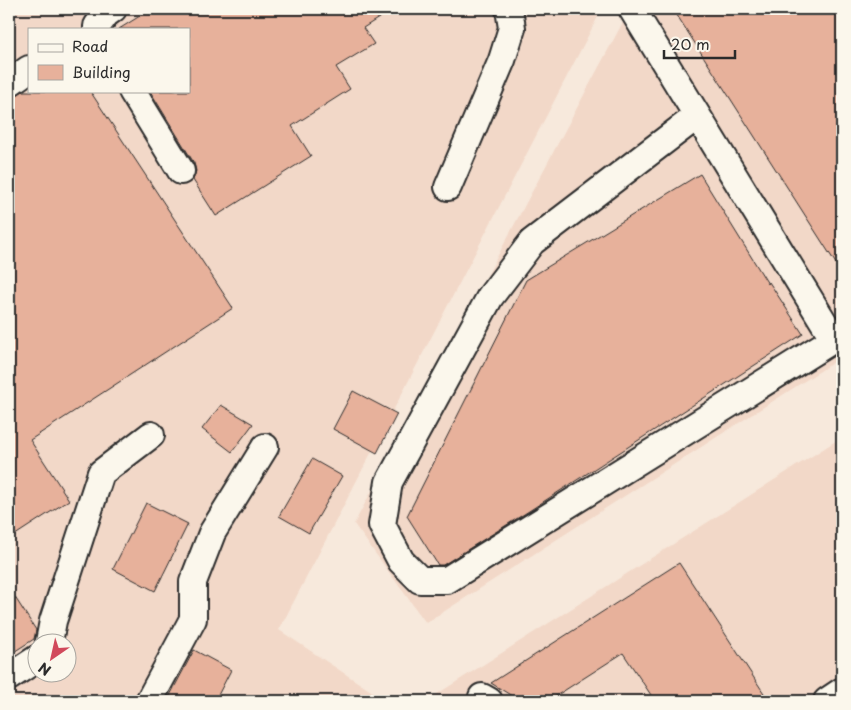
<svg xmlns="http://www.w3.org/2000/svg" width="851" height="710" font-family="'Playpen Sans',sans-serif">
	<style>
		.built { fill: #f2d8c8; fill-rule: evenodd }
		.building { fill: #e7b19b; stroke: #2b2b2b }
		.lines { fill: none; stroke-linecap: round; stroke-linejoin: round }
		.minor-casing { stroke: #2b2b2b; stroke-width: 30 }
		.minor { stroke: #fbf7ec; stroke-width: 26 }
	</style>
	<rect width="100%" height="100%" fill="#f7e9dc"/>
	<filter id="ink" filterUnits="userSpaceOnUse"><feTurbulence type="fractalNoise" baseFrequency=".02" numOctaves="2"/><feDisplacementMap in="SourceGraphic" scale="10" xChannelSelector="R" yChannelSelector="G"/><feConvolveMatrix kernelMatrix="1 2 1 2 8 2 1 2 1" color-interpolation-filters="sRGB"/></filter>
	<g filter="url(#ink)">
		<path class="built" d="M 9,9 L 602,9 L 279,630 L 386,701 L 9,701 ZM 29,29 L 189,29 L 189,91 L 29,91 ZM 38,642 L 68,642 L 68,672 L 38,672 Z
			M 630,9 L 842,9 L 842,357 L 426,623 L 354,524 Z
			M 842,437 L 842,694 L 834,701 L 426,701 Z"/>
		<path class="building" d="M 151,9 L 393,9 L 363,28 L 374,44 L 336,67 L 350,89 L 292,126 L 311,156 L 216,216 L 193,180 L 196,171 L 194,163 L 150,91 L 189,91 L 189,29 L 119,29 Z
			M 673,9 L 842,9 L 842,273 Z
			M 23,91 L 90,91 L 233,308 L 30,440 L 69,500 L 9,539 L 9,100 Z
			M 700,174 L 768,284 L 769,282 L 803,334 L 529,511 L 443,565 L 438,565 L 407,516 L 526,280 Z
			M 353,391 L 397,414 L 377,453 L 333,429 Z
			M 221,405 L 253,424 L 232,452 L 202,429 Z
			M 312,459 L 342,476 L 309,533 L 279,516 Z
			M 146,503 L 188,524 L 155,591 L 113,569 Z
			M 679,563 L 769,701 L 655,701 L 623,653 L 548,701 L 520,701 L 491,683 Z
			M 9,588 L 36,630 L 34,639 L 9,655 Z
			M 194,650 L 231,670 L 215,701 L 167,701 Z"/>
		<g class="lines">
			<defs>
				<path id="minor" d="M 632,9 L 834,339
					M 97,29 L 97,26 L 106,14 L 113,9
					M 9,83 L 29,69
					M 132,91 L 181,171
					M 697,116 L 532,242 L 490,297 L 389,482 L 382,525 L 401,561 L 420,580 L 447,580 L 842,334
					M 448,187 L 502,60 L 512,28 L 509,9
					M 49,642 L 53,621 L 101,473 L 151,435
					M 9,677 L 38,658
					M 482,697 L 489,701
					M 149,701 L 193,619 L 193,582 L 212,533 L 265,447
					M 827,701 L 842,691"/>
			</defs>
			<use href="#minor" class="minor-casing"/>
			<use href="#minor" class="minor"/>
		</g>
	</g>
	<rect width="851" height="710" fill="none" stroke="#fbf7ec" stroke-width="30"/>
	<rect x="15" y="15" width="821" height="680" fill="none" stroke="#2b2b2b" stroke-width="2" filter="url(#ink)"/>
	<rect x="28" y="28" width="162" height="65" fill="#fbf7ec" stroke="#a8a59f"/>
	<rect x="38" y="44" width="25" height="8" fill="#fbf7ec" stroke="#a8a59f"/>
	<text x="72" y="52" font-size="15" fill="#2b2b2b">Road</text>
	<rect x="38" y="65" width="25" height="15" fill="#e7b19b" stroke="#a8a59f"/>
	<text x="72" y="78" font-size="15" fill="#2b2b2b">Building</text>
	<g transform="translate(52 658) rotate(214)"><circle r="24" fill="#fbf7ec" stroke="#a8a59f"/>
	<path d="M0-4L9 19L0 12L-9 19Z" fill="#d1495b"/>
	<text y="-8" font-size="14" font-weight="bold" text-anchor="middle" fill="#2b2b2b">N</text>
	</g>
	<path d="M664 50v8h71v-8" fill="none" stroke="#2b2b2b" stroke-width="2.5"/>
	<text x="671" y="50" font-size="15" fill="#2b2b2b" stroke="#fbf7ec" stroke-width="4" paint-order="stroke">20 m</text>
</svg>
